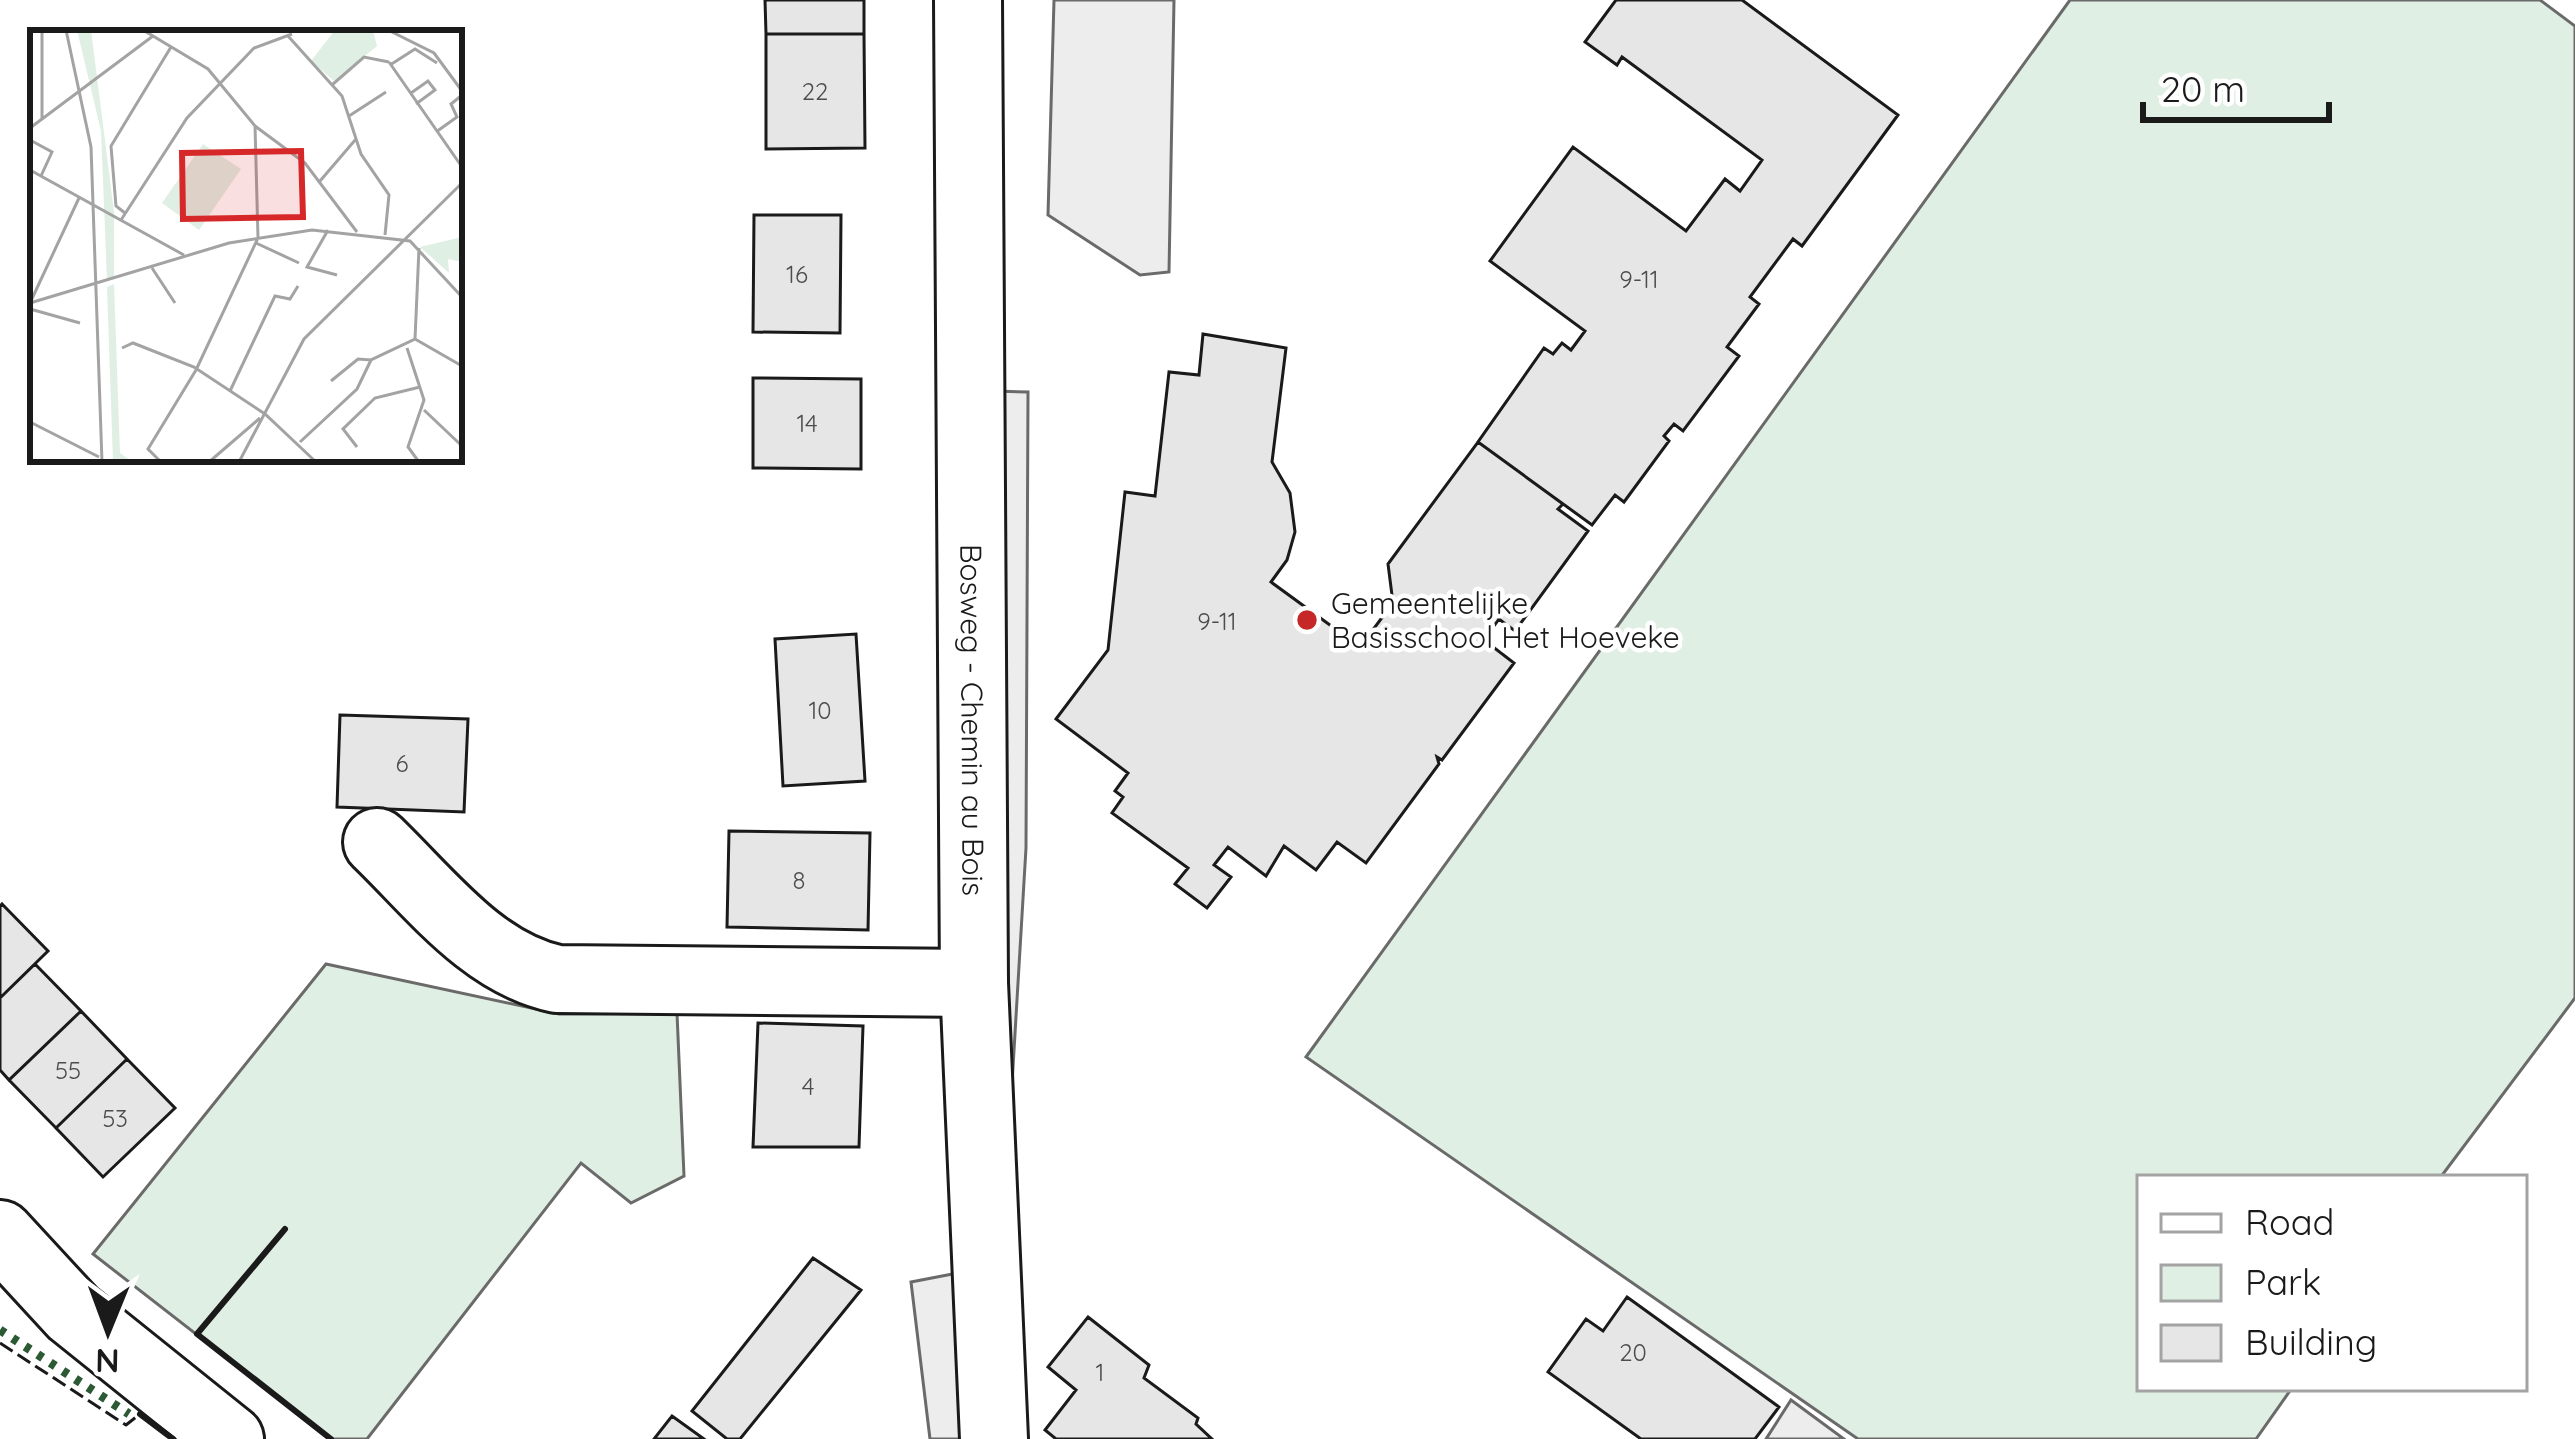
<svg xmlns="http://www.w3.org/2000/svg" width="2575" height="1439" font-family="Quicksand,sans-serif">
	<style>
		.green { fill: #e0efe3; stroke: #6a6a6a; stroke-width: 3 }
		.parking { fill: #ededed; stroke: #6a6a6a; stroke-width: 3 }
		.building { fill: #e6e6e6; stroke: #1a1a1a; stroke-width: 3 }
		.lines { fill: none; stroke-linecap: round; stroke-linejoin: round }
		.minor-casing { stroke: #1a1a1a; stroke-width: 72 }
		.minor { stroke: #fff; stroke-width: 66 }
		.hedge { stroke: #2b5a34; stroke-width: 9; stroke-dasharray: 6 9; stroke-linecap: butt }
		.fence { stroke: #1a1a1a; stroke-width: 3; stroke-dasharray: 15 6; stroke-linecap: butt }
		.wall { stroke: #1a1a1a; stroke-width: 6 }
		.poi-dot { fill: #c62828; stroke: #fff; stroke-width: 4.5 }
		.labels { text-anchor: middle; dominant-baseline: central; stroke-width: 9; stroke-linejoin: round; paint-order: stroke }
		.number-label { font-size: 24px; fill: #4d4d4d }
		.poi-label { font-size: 30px; fill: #1a1a1a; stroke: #fff; text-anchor: start }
		.street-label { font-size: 30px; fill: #1a1a1a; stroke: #fff }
		.inset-road { fill: none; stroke: #a3a3a3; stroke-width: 3 }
		.view { fill: #d62828; fill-opacity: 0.15; stroke: #d62828; stroke-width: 6 }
		.inset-edge { fill: none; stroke: #1a1a1a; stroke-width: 6 }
	</style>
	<rect width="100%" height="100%" fill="#fff"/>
	<path class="green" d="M 2070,0 L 2540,0 L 2575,26 L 2575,998 L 2440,1178 L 2140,1178 L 2140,1388 L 2292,1388 L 2256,1439 L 1858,1439 L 1306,1057 Z
		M 326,964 L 559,1014 L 677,1013 L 684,1176 L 631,1203 L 581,1163 L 367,1439 L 331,1439 L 93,1254 Z"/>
	<path class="parking" d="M 1054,0 L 1174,0 L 1169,272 L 1140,275 L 1048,215 Z
		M 993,391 L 1028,392 L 1026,848 L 1010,1118 L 989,1127 Z
		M 968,1271 L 979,1439 L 930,1439 L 911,1282 Z
		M 1791,1400 L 1844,1439 L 1766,1439 Z"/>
	<path class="building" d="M 765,0 L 864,0 L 864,34 L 766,34 Z
		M 1616,0 L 1742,0 L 1898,115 L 1802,246 L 1793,239 L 1750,297 L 1759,304 L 1727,347 L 1739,356 L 1683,431 L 1674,424 L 1664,436 L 1669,441 L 1624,502 L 1615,495 L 1592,525 L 1478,442 L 1544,348 L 1553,354 L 1562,343 L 1571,350 L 1585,331 L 1490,261 L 1573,147 L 1686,231 L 1725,179 L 1740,191 L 1762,160 L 1622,57 L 1617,65 L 1585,42 Z
		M 766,34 L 864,34 L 865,148 L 766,149 Z
		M 754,215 L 841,215 L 840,333 L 753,332 Z
		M 1203,334 L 1286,348 L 1272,462 L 1290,493 L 1295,532 L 1287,560 L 1271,582 L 1360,647 L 1393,603 L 1388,564 L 1478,442 L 1563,504 L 1558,509 L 1588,531 L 1515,631 L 1499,619 L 1484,640 L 1514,663 L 1442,760 L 1437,757 L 1439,764 L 1366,863 L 1337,842 L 1316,870 L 1284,846 L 1266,876 L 1228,847 L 1214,865 L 1231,877 L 1207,908 L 1175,884 L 1188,868 L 1112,813 L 1123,797 L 1115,791 L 1128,773 L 1056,719 L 1108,650 L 1125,492 L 1155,496 L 1169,372 L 1199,375 Z
		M 753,378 L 861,379 L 861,469 L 753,468 Z
		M 856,634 L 865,781 L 783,786 L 775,639 Z
		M 340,715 L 468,719 L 464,812 L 337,807 Z
		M 729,831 L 870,833 L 868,930 L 727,927 Z
		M 2,904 L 48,951 L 0,998 L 0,906 Z
		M 35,964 L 81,1011 L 9,1080 L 0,1070 L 0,998 Z
		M 81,1011 L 127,1059 L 56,1128 L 9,1080 Z
		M 758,1023 L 863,1026 L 859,1147 L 753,1147 Z
		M 127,1059 L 175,1108 L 103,1177 L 56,1128 Z
		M 813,1258 L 861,1290 L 740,1439 L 727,1439 L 692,1411 Z
		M 1627,1297 L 1779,1407 L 1755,1439 L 1641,1439 L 1548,1372 L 1586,1319 L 1603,1331 Z
		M 1088,1317 L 1149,1365 L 1144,1378 L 1198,1418 L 1196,1424 L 1212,1439 L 1056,1439 L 1045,1430 L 1076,1390 L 1048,1367 Z
		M 672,1416 L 704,1439 L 654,1439 Z"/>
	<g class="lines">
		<defs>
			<g id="minor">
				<path id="s1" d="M 968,0 L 974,983 L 994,1439"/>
				<path d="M 377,842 C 431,894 482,963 557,979 L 974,983"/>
				<path d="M 0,1234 L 73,1313 L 230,1439"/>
			</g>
		</defs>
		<use href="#minor" class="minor-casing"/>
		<use href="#minor" class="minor"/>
		<path class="hedge" d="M 0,1330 L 129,1414"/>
		<path class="fence" d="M 0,1343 L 126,1425 L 140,1414"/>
		<path class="wall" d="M 285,1229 L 197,1334 L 331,1439
			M 140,1414 L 173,1439"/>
	</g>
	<circle class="poi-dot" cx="1307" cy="620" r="12"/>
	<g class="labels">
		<g class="number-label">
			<text x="815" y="91">22</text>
			<text x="797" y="274">16</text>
			<text x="1639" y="279">9-11</text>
			<text x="807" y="423">14</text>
			<text x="1217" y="621">9-11</text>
			<text x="820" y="710">10</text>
			<text x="402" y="763">6</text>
			<text x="799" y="880">8</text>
			<text x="68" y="1070">55</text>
			<text x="808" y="1086">4</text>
			<text x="115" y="1118">53</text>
			<text x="1633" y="1352">20</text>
			<text x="1100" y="1372">1</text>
		</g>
		<g class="poi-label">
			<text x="1331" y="603">Gemeentelijke<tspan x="1331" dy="34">Basisschool Het Hoeveke</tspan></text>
		</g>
		<g class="street-label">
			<text stroke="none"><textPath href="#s1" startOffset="720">Bosweg - Chemin au Bois</textPath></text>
		</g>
	</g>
	<g transform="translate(30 30)">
		<rect width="432" height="432" fill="#fff"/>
		<path d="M 47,0 L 61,0 L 84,182 L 84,248 L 77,250 L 71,101 ZM 305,0 L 343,0 L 347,16 L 304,51 L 281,31 ZM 173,114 L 211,139 L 169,200 L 132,173 ZM 432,207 L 432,232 L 418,229 L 419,243 L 390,217 ZM 84,254 L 90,423 L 103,432 L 83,432 L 77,257 Z" fill="#e0efe3"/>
		<path class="inset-road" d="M 12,0 L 12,89M 36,0 L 61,117 L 72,432M 113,0 L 178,39 L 225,96 L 275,133 L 327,202M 358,0 L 404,23 L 432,61M 258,6 L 312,66 L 331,124 L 359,165 L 355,205M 359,32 L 432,137M 360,35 L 385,19 L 407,33M 303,54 L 334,27 L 359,32M 381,63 L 398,51 L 405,60 L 386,74M 319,86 L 356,62M 0,98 L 123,6M 406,102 L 427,87 L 421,74 L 431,66M 0,110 L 22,122 L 11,146M 0,140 L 154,225M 290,151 L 326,109M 95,183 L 86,176 L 81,116 L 141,17M 91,190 L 157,88 L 224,18 L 262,4M 298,200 L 277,237 L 307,245M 226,213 L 269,233M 122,238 L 145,273M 0,273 L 199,213 L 282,200 L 380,211 L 432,267M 0,273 L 49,168M 0,279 L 50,293M 385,309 L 432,336M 92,318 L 103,313 L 164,337 L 235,384 L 286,432M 377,318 L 394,370 L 378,417 L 389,432M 301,351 L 328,329 L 341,330M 200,361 L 245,266 L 260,269 L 268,256M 394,380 L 432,416M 0,392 L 69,427M 270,412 L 327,359 L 341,330 L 385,309 L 389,218M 327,417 L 313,399 L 345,368 L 390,357M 131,432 L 118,419 L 166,340 L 228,208 L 225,96M 179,432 L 230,388M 209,432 L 274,309 L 432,153"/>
		<path class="view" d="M 271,121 L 273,187 L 153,189 L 152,123 Z"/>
		<rect width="432" height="432" class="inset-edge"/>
	</g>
	<rect x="2137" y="1175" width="390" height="216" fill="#ffffff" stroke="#a3a3a3" stroke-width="3"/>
	<rect x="2161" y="1214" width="60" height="18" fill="#ffffff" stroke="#a3a3a3" stroke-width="3"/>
	<text x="2245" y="1235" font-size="36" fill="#1a1a1a">Road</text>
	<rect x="2161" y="1265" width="60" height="36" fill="#e0efe3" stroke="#a3a3a3" stroke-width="3"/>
	<text x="2245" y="1295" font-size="36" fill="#1a1a1a">Park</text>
	<rect x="2161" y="1325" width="60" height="36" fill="#e6e6e6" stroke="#a3a3a3" stroke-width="3"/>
	<text x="2245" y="1355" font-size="36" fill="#1a1a1a">Building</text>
	<g transform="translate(108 1331) rotate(181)" stroke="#ffffff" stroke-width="9" paint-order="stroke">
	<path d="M0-9L21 45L0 30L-21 45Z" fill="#1a1a1a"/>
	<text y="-18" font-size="33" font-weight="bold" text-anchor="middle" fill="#1a1a1a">N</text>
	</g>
	<path d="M2143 102v18h186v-18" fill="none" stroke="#1a1a1a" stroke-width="6"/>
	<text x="2161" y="102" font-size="36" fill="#1a1a1a" stroke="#ffffff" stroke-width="9" paint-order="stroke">20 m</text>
</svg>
